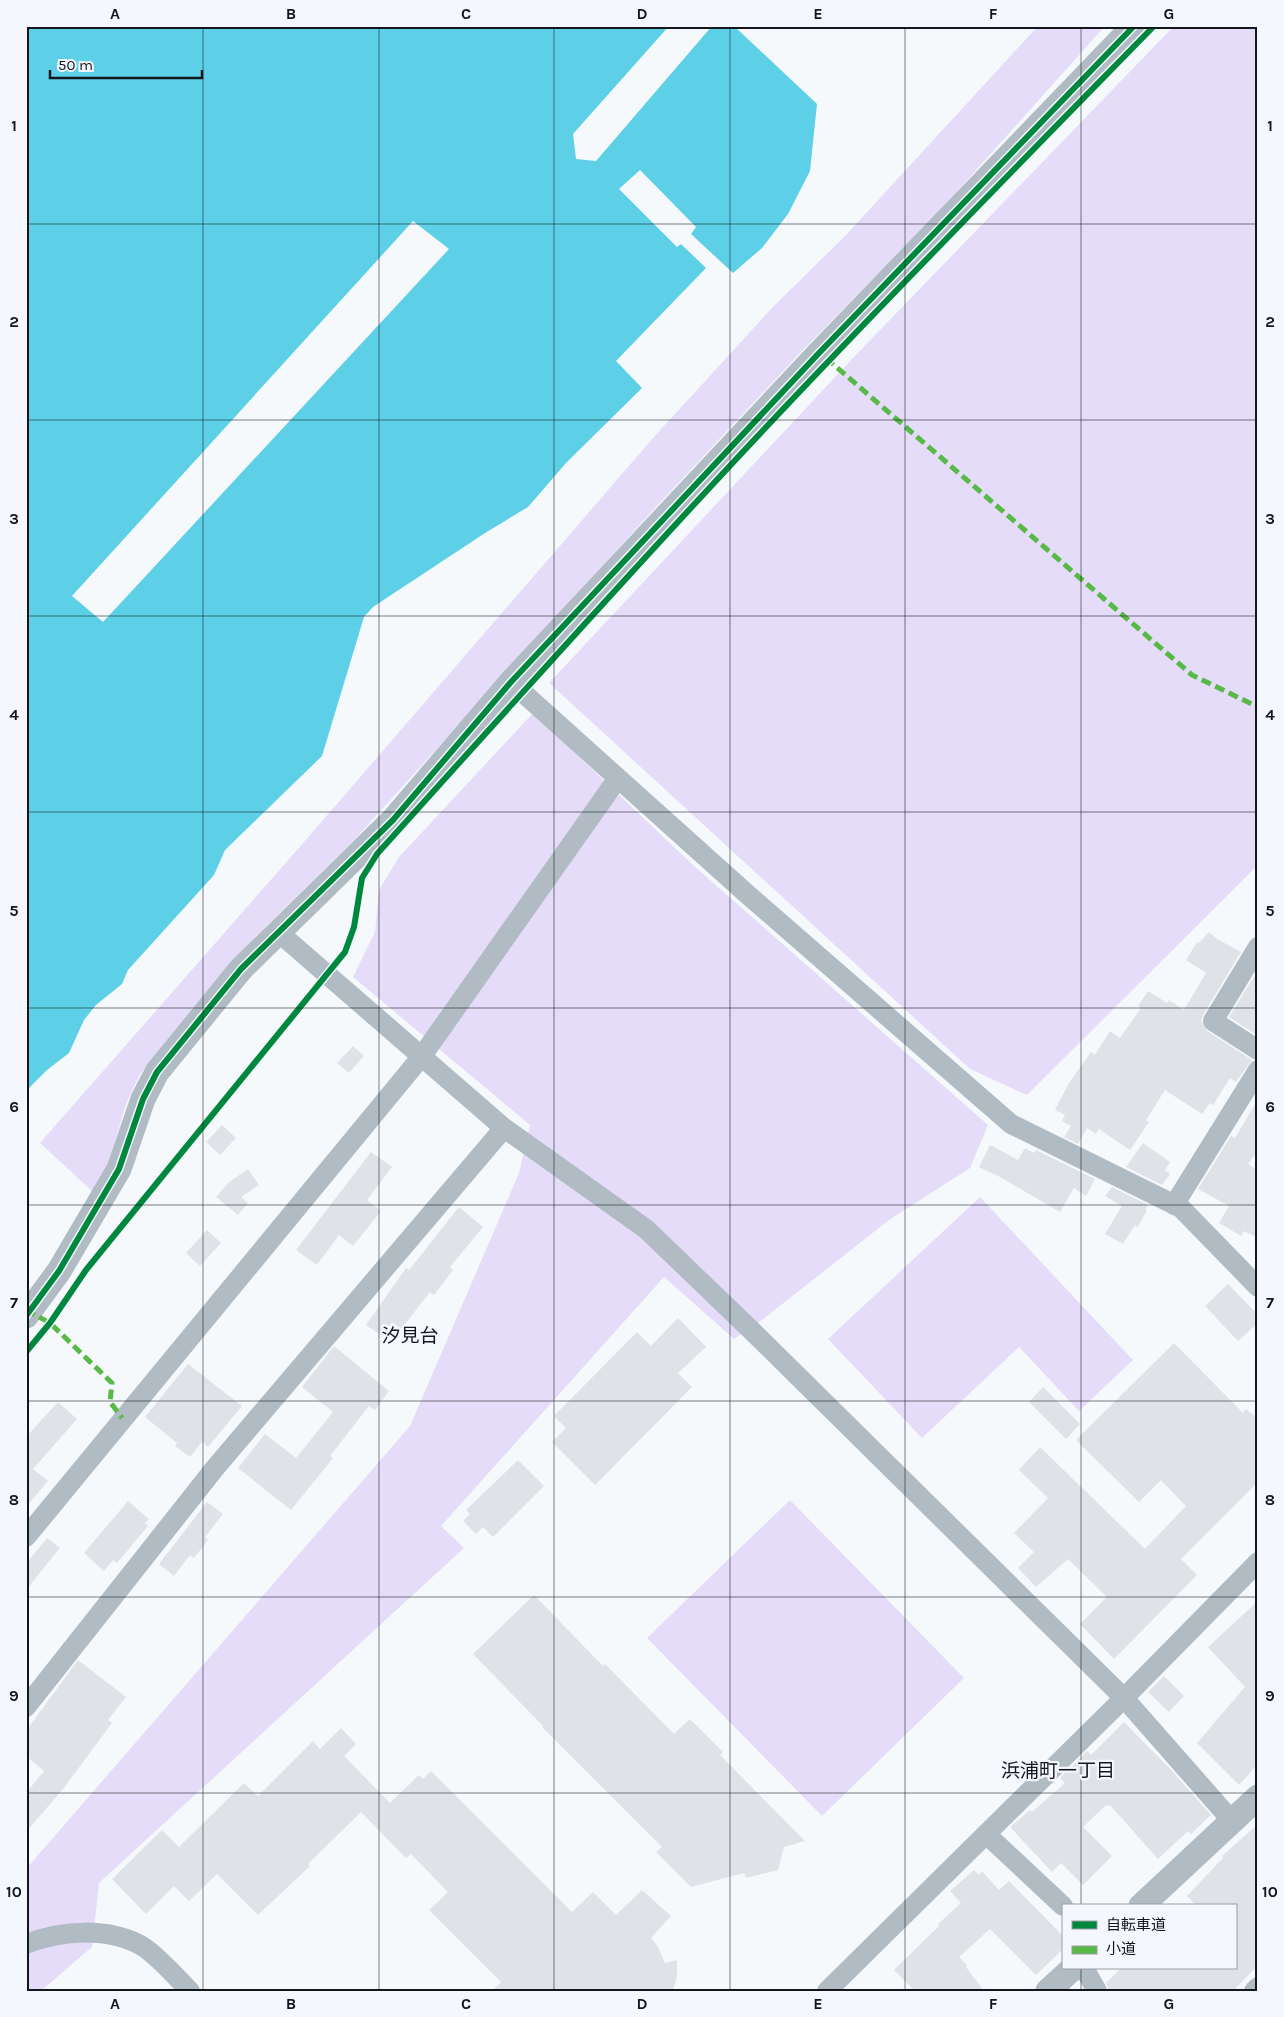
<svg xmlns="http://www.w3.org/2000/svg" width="1284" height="2017" font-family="Karla,'Noto Sans JP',sans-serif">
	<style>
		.green { fill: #e5dcf9 }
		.water { fill: #5dd0e8 }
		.pier { fill: #f6f9fc }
		.building { fill: #dfe2e6 }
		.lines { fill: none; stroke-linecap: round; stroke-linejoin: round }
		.minor { stroke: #b0bbc3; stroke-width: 20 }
		.tertiary { stroke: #b0bbc3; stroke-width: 25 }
		.quiet { stroke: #58b947; stroke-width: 5; stroke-dasharray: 10 5; stroke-linecap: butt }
		.cycleway-casing { stroke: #f4f8fe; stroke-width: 9 }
		.cycleway { stroke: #00873e; stroke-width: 6 }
		.grid { fill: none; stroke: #13171c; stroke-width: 1; stroke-opacity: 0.55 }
		.labels { text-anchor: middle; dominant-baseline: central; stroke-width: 4.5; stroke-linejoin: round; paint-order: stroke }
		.neighbourhood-label { font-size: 19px; fill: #13171c; stroke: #f4f8fe }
		.neatline { fill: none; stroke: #13171c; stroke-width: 2 }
		.grid-label { font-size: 16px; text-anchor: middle; font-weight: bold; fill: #13171c }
	</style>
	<rect width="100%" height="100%" fill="#f6f9fc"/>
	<path class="green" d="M 1038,26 L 1105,26 L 934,217 L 799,354 L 655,508 L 356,838 L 257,935 L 140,1074 L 126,1104 L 107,1169 L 92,1191 L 40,1143 L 311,834 L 653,438 L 773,307 L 846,235 Z
		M 1174,26 L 1258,26 L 1258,865 L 1027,1095 L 970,1069 L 549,683 L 851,360 Z
		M 533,713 L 693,865 L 988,1125 L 970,1168 L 889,1220 L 762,1320 L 734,1339 L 664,1277 L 441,1526 L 464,1548 L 99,1883 L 92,1947 L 41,1991 L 26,1991 L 26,1869 L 410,1426 L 519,1173 L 530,1125 L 353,977 L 375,932 L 379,890 L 399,857 Z
		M 980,1197 L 1133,1360 L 1079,1411 L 1019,1347 L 922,1438 L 828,1339 Z
		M 790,1500 L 964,1678 L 822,1816 L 647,1638 Z"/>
	<path class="water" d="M 26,26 L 669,26 L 573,134 L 576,159 L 596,161 L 712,26 L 734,26 L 817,104 L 810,171 L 788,214 L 762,248 L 733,273 L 691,234 L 696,227 L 640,170 L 619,189 L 677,247 L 681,244 L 706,268 L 616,361 L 642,388 L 566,463 L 528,507 L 485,533 L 373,607 L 364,617 L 322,756 L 225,850 L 214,875 L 128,970 L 122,984 L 96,1005 L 84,1020 L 69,1053 L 47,1070 L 26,1091 Z"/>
	<path class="pier" d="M 413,221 L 449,249 L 103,622 L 72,596 Z"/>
	<path class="building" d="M 1209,932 L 1217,939 L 1241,952 L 1203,1015 L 1201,1021 L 1207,1031 L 1252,1060 L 1236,1082 L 1230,1078 L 1213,1105 L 1210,1103 L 1202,1114 L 1165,1090 L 1146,1120 L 1149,1122 L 1130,1150 L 1099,1129 L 1096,1134 L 1087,1128 L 1078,1144 L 1064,1137 L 1071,1126 L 1062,1121 L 1065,1115 L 1055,1110 L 1069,1083 L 1091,1052 L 1095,1055 L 1110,1031 L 1120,1038 L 1141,1008 L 1138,1006 L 1148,991 L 1167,1003 L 1169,1000 L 1184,1010 L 1206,973 L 1186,960 L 1197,942 L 1199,943 Z
		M 1258,970 L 1258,1036 L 1229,1017 Z
		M 353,1046 L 364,1056 L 349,1073 L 337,1063 Z
		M 1258,1099 L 1258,1151 L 1248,1164 L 1258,1170 L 1258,1238 L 1244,1231 L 1241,1236 L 1219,1223 L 1229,1206 L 1198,1189 L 1231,1136 L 1235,1138 Z
		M 222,1125 L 236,1138 L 220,1155 L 206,1142 Z
		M 1143,1143 L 1170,1162 L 1165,1170 L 1170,1174 L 1162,1185 L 1126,1167 Z
		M 990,1145 L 1018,1160 L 1025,1148 L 1034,1153 L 1036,1150 L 1095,1179 L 1086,1196 L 1074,1188 L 1060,1212 L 1000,1177 L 979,1167 Z
		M 371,1152 L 392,1167 L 367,1200 L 381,1211 L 353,1246 L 339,1235 L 317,1265 L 296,1250 Z
		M 248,1169 L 259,1185 L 241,1197 L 248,1203 L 238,1215 L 216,1197 L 229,1182 Z
		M 1112,1187 L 1148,1205 L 1145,1209 L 1147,1210 L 1138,1227 L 1135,1225 L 1123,1244 L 1105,1234 L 1122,1206 L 1105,1196 Z
		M 459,1207 L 483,1227 L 450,1267 L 453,1270 L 434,1295 L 430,1292 L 401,1329 L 392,1322 L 382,1336 L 366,1325 L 406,1268 L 409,1270 Z
		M 207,1230 L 221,1243 L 200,1266 L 186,1253 Z
		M 1228,1284 L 1258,1315 L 1258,1323 L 1238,1341 L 1205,1306 Z
		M 678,1318 L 706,1347 L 678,1373 L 692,1387 L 595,1485 L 552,1442 L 566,1428 L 554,1416 L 637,1332 L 651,1346 Z
		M 1174,1343 L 1243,1413 L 1246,1409 L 1258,1419 L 1258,1482 L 1181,1559 L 1197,1575 L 1114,1659 L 1080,1624 L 1107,1597 L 1068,1559 L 1036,1587 L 1018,1568 L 1034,1552 L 1014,1533 L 1048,1498 L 1019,1470 L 1040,1447 L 1145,1549 L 1186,1506 L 1161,1480 L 1139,1502 L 1076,1440 Z
		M 334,1346 L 389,1391 L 375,1410 L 369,1406 L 330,1456 L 333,1458 L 291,1510 L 238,1468 L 265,1434 L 296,1458 L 333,1412 L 302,1387 Z
		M 188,1364 L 242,1406 L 208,1447 L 202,1442 L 190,1457 L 175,1446 L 177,1443 L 145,1417 Z
		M 1043,1387 L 1080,1424 L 1066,1439 L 1029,1402 Z
		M 58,1402 L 77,1419 L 33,1469 L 48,1481 L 26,1507 L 26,1437 Z
		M 518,1460 L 544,1486 L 493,1537 L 483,1527 L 476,1534 L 463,1521 L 470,1514 L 466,1510 Z
		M 128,1501 L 149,1519 L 145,1523 L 148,1526 L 117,1563 L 113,1560 L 104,1571 L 84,1553 Z
		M 207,1502 L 223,1514 L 205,1537 L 208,1540 L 194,1558 L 190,1555 L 174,1576 L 159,1564 Z
		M 47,1538 L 60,1548 L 26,1590 L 26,1564 Z
		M 534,1595 L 603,1666 L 605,1664 L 674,1734 L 690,1719 L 723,1752 L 720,1755 L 805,1841 L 784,1847 L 778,1870 L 746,1878 L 744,1873 L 691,1887 L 656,1852 L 662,1847 L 542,1727 L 543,1726 L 473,1654 Z
		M 1258,1601 L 1258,1764 L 1239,1785 L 1197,1743 L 1245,1687 L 1208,1647 Z
		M 78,1660 L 126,1697 L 108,1720 L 112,1723 L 63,1789 L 26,1832 L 26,1793 L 44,1771 L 26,1756 L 26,1731 Z
		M 1164,1676 L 1184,1696 L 1169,1712 L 1148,1692 Z
		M 1124,1722 L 1173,1772 L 1211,1815 L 1191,1834 L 1188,1831 L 1158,1859 L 1110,1805 L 1108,1806 L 1106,1805 L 1083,1827 L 1112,1856 L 1083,1885 L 1061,1863 L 1052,1872 L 1010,1827 L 1030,1810 L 1032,1812 L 1065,1783 L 1060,1778 L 1087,1751 L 1091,1755 Z
		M 341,1728 L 356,1744 L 344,1756 L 390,1803 L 419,1775 L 423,1779 L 431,1771 L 572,1912 L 593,1892 L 616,1915 L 642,1890 L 671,1916 L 651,1938 L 658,1947 L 665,1963 L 677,1960 L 677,1976 L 673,1991 L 492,1991 L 501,1982 L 429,1910 L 448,1892 L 411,1854 L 406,1858 L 361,1812 L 308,1864 L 310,1866 L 258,1915 L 217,1874 L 189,1901 L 174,1886 L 146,1914 L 112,1879 L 162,1830 L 179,1847 L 244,1783 L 258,1796 L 313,1741 L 320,1749 Z
		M 1258,1824 L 1258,1965 L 1233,1991 L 1109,1991 L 1106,1983 L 1121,1968 L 1235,1968 L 1235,1906 L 1197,1906 L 1187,1896 L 1223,1858 L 1222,1856 Z
		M 974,1870 L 979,1875 L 982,1871 L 999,1890 L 1009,1881 L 1063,1936 L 1063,1949 L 1036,1975 L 990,1929 L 959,1957 L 967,1965 L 966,1967 L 984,1991 L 915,1991 L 894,1970 L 939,1926 L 938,1924 L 961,1903 L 950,1891 Z"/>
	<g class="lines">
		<path class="minor" d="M 511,682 L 747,894 L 1011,1124 L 1181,1208 L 1258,1287
			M 277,931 L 504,1128 L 646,1229 L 749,1328 L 1124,1698 L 1232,1821
			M 1258,947 L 1213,1021 L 1258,1050
			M 1174,1205 L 1258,1070
			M 26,1537 L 422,1056 L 618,778
			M 26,1707 L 215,1468 L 504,1128
			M 986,1834 L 1063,1906
			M 26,1944 C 62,1930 108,1927 142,1946 C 157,1955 177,1978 190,1991
			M 1084,1968 L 1097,1991
			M 827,1991 L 1124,1698 L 1258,1562
			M 1254,1991 L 1258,1987"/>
		<path class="tertiary" d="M 26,1316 L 59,1271 L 119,1169 L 143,1099 L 157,1072 L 241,969 L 393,820 L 511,682 L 819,353 L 1134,26
			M 1141,1906 L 1258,1797
			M 1048,1991 L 1073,1968"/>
		<path class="quiet" d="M 826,358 L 1192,675 L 1258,707
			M 26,1310 L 50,1323 L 112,1383 L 110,1402 L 122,1418"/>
		<defs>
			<path id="cycleway" d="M 26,1316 L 59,1271 L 119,1169 L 143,1099 L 157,1072 L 241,969 L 393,820 L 511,682 L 819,353 L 1134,26
				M 26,1352 L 50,1323 L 86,1270 L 345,952 L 354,927 L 362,878 L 377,854 C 507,710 636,565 769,424 C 896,289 1025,158 1154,26"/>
		</defs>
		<use href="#cycleway" class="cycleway-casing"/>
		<use href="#cycleway" class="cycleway"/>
	</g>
	<path class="grid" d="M 203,26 L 203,1991M 379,26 L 379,1991M 554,26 L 554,1991M 730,26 L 730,1991M 905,26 L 905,1991M 1081,26 L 1081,1906M 26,224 L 1258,224M 26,420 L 1258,420M 26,616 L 1258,616M 26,812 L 1258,812M 26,1008 L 1258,1008M 26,1205 L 1258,1205M 26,1401 L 1258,1401M 26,1597 L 1258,1597M 26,1793 L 1258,1793M 1081,1968 L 1081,1991"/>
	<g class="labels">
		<g class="neighbourhood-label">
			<text x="410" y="1336">汐見台</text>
			<text x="1058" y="1771">浜浦町一丁目</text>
		</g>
	</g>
	<rect width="1284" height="2017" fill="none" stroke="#f4f8fe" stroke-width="55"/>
	<rect x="1062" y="1904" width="175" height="65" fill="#f4f8fe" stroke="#9a9ea4"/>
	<rect x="1072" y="1921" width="25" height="8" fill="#00873e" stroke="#9a9ea4"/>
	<text x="1106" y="1930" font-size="15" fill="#13171c">自転車道</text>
	<rect x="1072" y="1946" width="25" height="8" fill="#58b947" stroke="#9a9ea4"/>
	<text x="1106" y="1954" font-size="15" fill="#13171c">小道</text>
	<path d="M50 70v8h152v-8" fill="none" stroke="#13171c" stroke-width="2.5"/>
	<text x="58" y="70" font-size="15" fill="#13171c" stroke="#f4f8fe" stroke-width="4" paint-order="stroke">50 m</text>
	<rect x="28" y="28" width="1228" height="1962" class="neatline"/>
	<g class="grid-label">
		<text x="115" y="19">A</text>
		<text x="291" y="19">B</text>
		<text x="466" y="19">C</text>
		<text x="642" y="19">D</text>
		<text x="818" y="19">E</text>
		<text x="993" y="19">F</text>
		<text x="1169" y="19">G</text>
		<text x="14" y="131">1</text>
		<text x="1270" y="131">1</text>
		<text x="14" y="327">2</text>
		<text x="1270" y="327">2</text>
		<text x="14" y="524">3</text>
		<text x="1270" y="524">3</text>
		<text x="14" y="720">4</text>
		<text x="1270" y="720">4</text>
		<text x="14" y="916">5</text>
		<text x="1270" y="916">5</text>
		<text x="14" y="1112">6</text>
		<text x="1270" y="1112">6</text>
		<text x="14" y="1308">7</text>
		<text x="1270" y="1308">7</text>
		<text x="14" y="1505">8</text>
		<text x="1270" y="1505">8</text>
		<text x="14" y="1701">9</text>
		<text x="1270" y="1701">9</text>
		<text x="14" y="1897">10</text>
		<text x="1270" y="1897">10</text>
		<text x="115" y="2009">A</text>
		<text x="291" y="2009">B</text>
		<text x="466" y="2009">C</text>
		<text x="642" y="2009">D</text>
		<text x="818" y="2009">E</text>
		<text x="993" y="2009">F</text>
		<text x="1169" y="2009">G</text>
	</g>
</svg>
